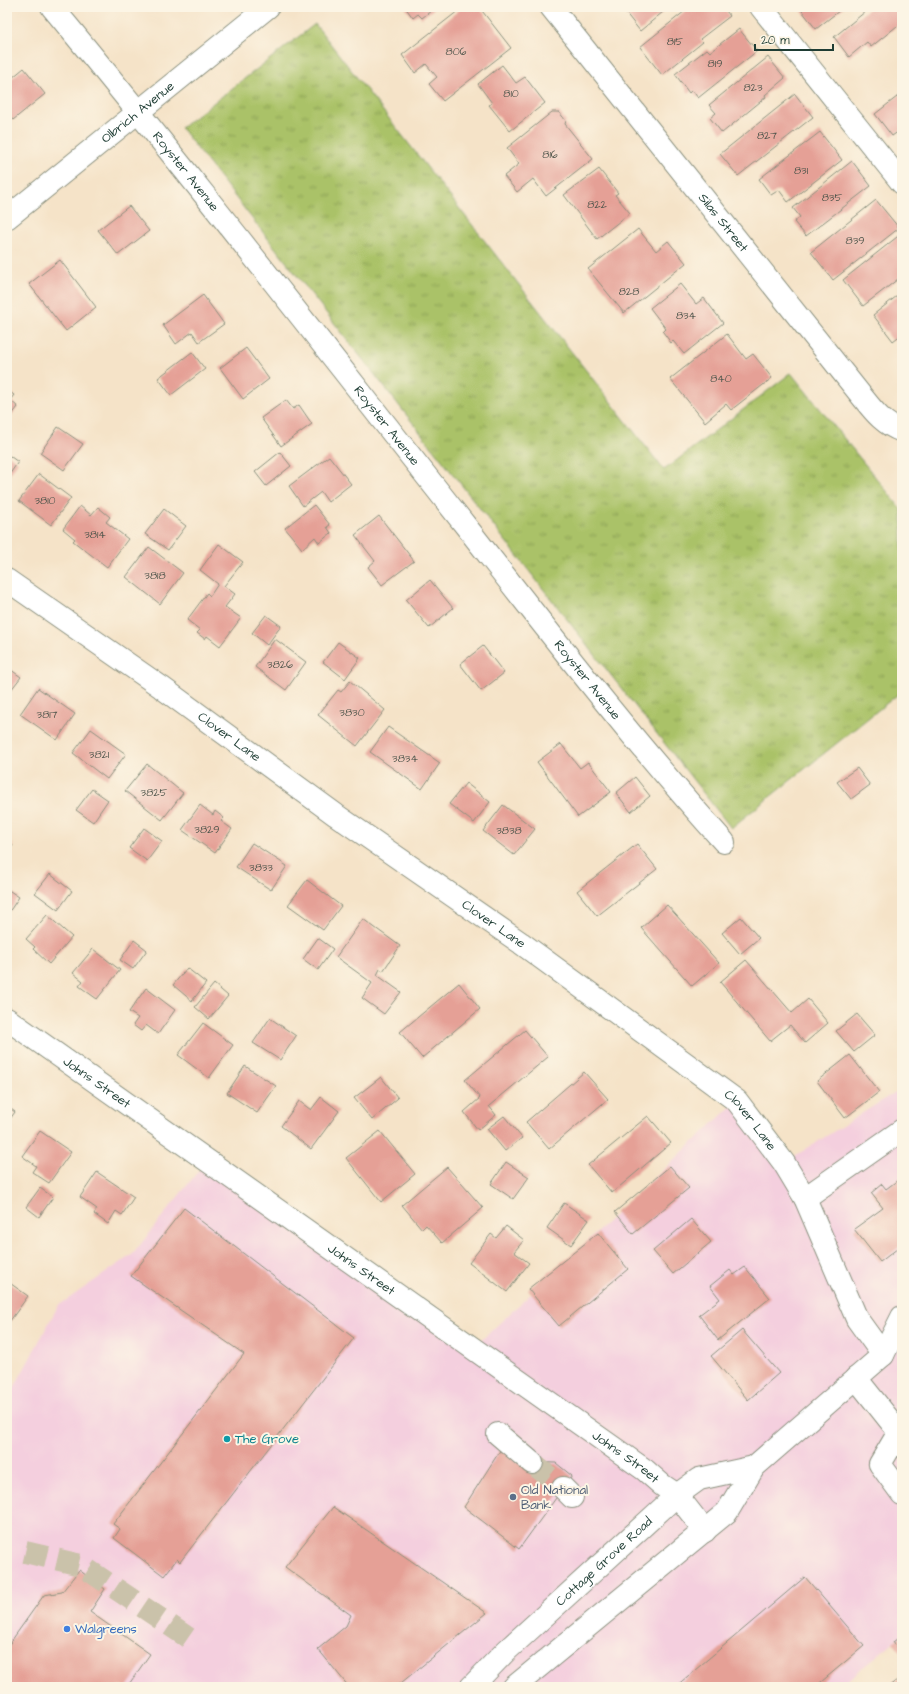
<svg xmlns="http://www.w3.org/2000/svg" width="909" height="1694" font-family="'Architects Daughter',sans-serif">
	<style>
		.built { fill: #f4cfde }
		.grass { fill: url(#grass-tufts); stroke: #64804e }
		.building { fill: #e5a096 }
		.lines { fill: none; stroke-linecap: round; stroke-linejoin: round }
		.minor-tunnel { stroke: #cac2aa; stroke-width: 22; stroke-dasharray: 22 11; stroke-linecap: butt }
		.minor-casing { stroke: #8a907e; stroke-width: 24 }
		.minor { stroke: #fff; stroke-width: 22 }
		.culture-dot { fill: #0f9aa8; stroke: #fcf5e5; stroke-width: 1.5 }
		.service-dot { fill: #5c6f8a; stroke: #fcf5e5; stroke-width: 1.5 }
		.shop-dot { fill: #3f7fe0; stroke: #fcf5e5; stroke-width: 1.5 }
		.labels { text-anchor: middle; dominant-baseline: central; stroke-width: 4; stroke-linejoin: round; paint-order: stroke }
		.number-label { font-size: 11px; fill: #50564c }
		.street-label { font-size: 13px; fill: #1f3d34; stroke: #fcf5e5 }
		.culture-label { font-size: 13px; fill: #0d838f; stroke: #fcf5e5; text-anchor: start }
		.service-label { font-size: 13px; fill: #4e5e75; stroke: #fcf5e5; text-anchor: start }
		.shop-label { font-size: 13px; fill: #366cbe; stroke: #fcf5e5; text-anchor: start }
	</style>
	<defs>
		<pattern id="grass-tufts" width="24" height="20" patternUnits="userSpaceOnUse"><rect width="24" height="20" fill="#aac268"/><path d="M3 7l-1-3M5 7V3M7 7l1-3M15 17l-1-3M17 17v-4M19 17l1-3" fill="none" stroke="#8a9f56"/></pattern>
	</defs>
	<rect width="100%" height="100%" fill="#fcf5e5"/>
	<filter id="ink" filterUnits="userSpaceOnUse"><feTurbulence type="fractalNoise" baseFrequency=".025" numOctaves="2"/><feDisplacementMap in="SourceGraphic" scale="8" xChannelSelector="R" yChannelSelector="G"/><feConvolveMatrix kernelMatrix="1 2 1 2 8 2 1 2 1" color-interpolation-filters="sRGB"/></filter>
	<filter id="wash" filterUnits="userSpaceOnUse"><feTurbulence type="fractalNoise" baseFrequency=".012" numOctaves="4" result="noise"/><feDisplacementMap in="SourceGraphic" scale="16" xChannelSelector="R" yChannelSelector="G"/><feGaussianBlur stdDeviation="0.9" result="paint"/><feColorMatrix in="noise" values="0 0 0 0 0 0 0 0 0 0 0 0 0 0 0 0 0 1.4 0 .05"/><feComposite in="paint" operator="in"/></filter>
	<g filter="url(#wash)">
		<rect width="100%" height="100%" fill="#f5e3c8"/>
		<path class="built" d="M 902,1088 L 902,1635 L 839,1687 L 7,1687 L 7,1401 L 58,1306 L 133,1254 L 207,1160 L 473,1348 L 737,1101 L 784,1163 Z"/>
		<path class="grass" d="M 315,24 L 664,470 L 791,373 L 902,510 L 902,691 L 731,828 L 181,128 Z"/>
		<g id="blocks">
			<path class="building" d="M 405,7 L 436,7 L 422,18 L 418,14 L 413,18 Z
				M 463,7 L 479,7 L 511,48 L 443,101 L 429,84 L 437,77 L 426,64 L 415,73 L 402,55 Z
				M 621,7 L 669,7 L 640,31 Z
				M 690,7 L 723,7 L 730,16 L 700,39 L 703,42 L 662,75 L 640,47 Z
				M 799,7 L 844,7 L 816,29 Z
				M 871,7 L 902,7 L 902,22 L 871,47 L 867,42 L 849,57 L 834,37 Z
				M 739,29 L 757,51 L 698,98 L 692,90 L 689,93 L 675,74 L 707,49 L 710,52 Z
				M 768,57 L 785,78 L 765,95 L 766,97 L 722,133 L 710,118 L 716,113 L 709,105 Z
				M 502,65 L 516,83 L 525,77 L 545,103 L 510,131 L 489,105 L 492,103 L 478,84 Z
				M 24,68 L 45,94 L 13,120 L 7,113 L 7,82 Z
				M 902,93 L 902,129 L 892,136 L 875,114 Z
				M 795,94 L 813,117 L 738,176 L 720,154 Z
				M 552,112 L 559,112 L 566,121 L 565,124 L 593,159 L 546,196 L 533,179 L 517,192 L 504,176 L 519,164 L 507,148 Z
				M 820,132 L 842,160 L 788,202 L 779,190 L 771,195 L 759,179 Z
				M 852,161 L 871,186 L 806,236 L 794,222 L 800,217 L 793,208 Z
				M 599,169 L 618,193 L 615,195 L 630,213 L 597,239 L 564,195 Z
				M 876,200 L 899,228 L 833,280 L 811,252 Z
				M 129,206 L 149,231 L 118,255 L 98,230 Z
				M 638,229 L 656,251 L 668,241 L 686,263 L 624,313 L 588,269 Z
				M 902,233 L 902,276 L 863,306 L 843,280 Z
				M 60,260 L 96,307 L 66,331 L 29,284 Z
				M 680,284 L 696,304 L 704,298 L 723,323 L 684,354 L 673,341 L 671,343 L 663,332 L 666,329 L 650,308 Z
				M 902,292 L 902,334 L 893,341 L 873,315 Z
				M 203,295 L 224,324 L 199,342 L 192,332 L 176,344 L 163,325 Z
				M 727,334 L 746,359 L 753,354 L 772,378 L 731,410 L 726,404 L 705,422 L 670,379 Z
				M 246,348 L 269,379 L 243,399 L 220,368 Z
				M 192,352 L 205,369 L 171,395 L 158,378 Z
				M 7,390 L 14,395 L 10,400 L 18,407 L 7,421 Z
				M 286,400 L 293,409 L 299,405 L 312,424 L 281,446 L 261,418 Z
				M 58,427 L 83,444 L 64,470 L 40,453 Z
				M 280,452 L 291,466 L 266,486 L 255,472 Z
				M 7,454 L 18,462 L 7,478 Z
				M 329,456 L 351,484 L 328,502 L 321,492 L 303,506 L 289,486 Z
				M 39,474 L 71,498 L 51,525 L 19,501 Z
				M 314,505 L 330,525 L 327,527 L 331,533 L 319,543 L 315,537 L 302,549 L 285,528 Z
				M 80,506 L 91,515 L 98,507 L 110,517 L 106,522 L 128,539 L 107,567 L 73,541 L 75,539 L 63,529 Z
				M 164,509 L 186,526 L 168,550 L 145,534 Z
				M 379,516 L 414,561 L 382,585 L 368,567 L 375,561 L 355,535 Z
				M 219,544 L 243,562 L 224,586 L 235,594 L 225,607 L 241,618 L 220,646 L 207,636 L 205,639 L 197,633 L 200,630 L 187,620 L 207,593 L 210,596 L 218,584 L 200,570 Z
				M 149,547 L 183,573 L 160,604 L 126,577 Z
				M 430,580 L 453,608 L 429,628 L 406,600 Z
				M 266,615 L 281,626 L 267,645 L 252,633 Z
				M 275,639 L 306,662 L 286,690 L 255,667 Z
				M 338,642 L 360,658 L 345,679 L 323,662 Z
				M 483,646 L 504,673 L 481,691 L 460,664 Z
				M 7,667 L 21,677 L 7,695 Z
				M 350,681 L 385,710 L 357,746 L 318,715 L 338,690 L 341,692 Z
				M 38,688 L 75,714 L 57,740 L 20,714 Z
				M 388,727 L 440,763 L 422,789 L 370,752 Z
				M 91,729 L 126,754 L 107,779 L 73,753 Z
				M 561,744 L 580,768 L 588,762 L 611,792 L 578,817 L 537,762 Z
				M 147,764 L 183,793 L 162,820 L 125,791 Z
				M 857,768 L 870,785 L 851,799 L 837,782 Z
				M 635,777 L 650,796 L 631,812 L 616,793 Z
				M 466,783 L 490,802 L 474,823 L 449,804 Z
				M 92,789 L 108,800 L 93,822 L 76,810 Z
				M 200,805 L 213,815 L 215,811 L 224,818 L 221,821 L 232,829 L 215,853 L 182,830 Z
				M 503,805 L 535,829 L 514,855 L 483,831 Z
				M 144,828 L 162,841 L 147,861 L 129,848 Z
				M 7,840 L 13,845 L 7,854 Z
				M 252,843 L 287,866 L 271,890 L 236,867 Z
				M 637,844 L 657,869 L 597,916 L 577,891 Z
				M 50,874 L 72,891 L 58,910 L 35,893 Z
				M 307,880 L 341,906 L 323,930 L 288,905 Z
				M 7,889 L 19,897 L 7,915 Z
				M 667,905 L 719,963 L 692,986 L 641,928 Z
				M 47,915 L 72,937 L 49,964 L 33,949 L 35,947 L 26,939 Z
				M 741,917 L 759,938 L 740,954 L 722,933 Z
				M 363,919 L 400,946 L 383,971 L 380,969 L 377,975 L 401,992 L 384,1014 L 362,998 L 372,983 L 336,957 Z
				M 318,938 L 333,949 L 318,970 L 303,959 Z
				M 134,940 L 147,950 L 133,969 L 120,960 Z
				M 93,949 L 120,970 L 97,999 L 79,986 L 83,981 L 73,973 Z
				M 746,960 L 792,1013 L 808,999 L 828,1023 L 805,1043 L 790,1025 L 770,1041 L 720,982 Z
				M 187,968 L 206,983 L 192,1001 L 173,985 Z
				M 459,983 L 480,1009 L 422,1058 L 400,1032 Z
				M 214,984 L 228,996 L 209,1019 L 195,1007 Z
				M 146,988 L 175,1010 L 158,1034 L 146,1025 L 141,1031 L 133,1025 L 138,1018 L 129,1012 Z
				M 857,1014 L 875,1035 L 854,1052 L 836,1031 Z
				M 270,1018 L 296,1036 L 280,1060 L 253,1043 Z
				M 203,1023 L 233,1045 L 209,1078 L 178,1055 Z
				M 525,1030 L 548,1057 L 489,1106 L 496,1115 L 478,1130 L 464,1112 L 480,1098 L 465,1080 Z
				M 850,1055 L 879,1092 L 845,1118 L 817,1081 Z
				M 245,1066 L 276,1086 L 257,1113 L 227,1093 Z
				M 584,1072 L 608,1099 L 549,1149 L 526,1122 Z
				M 381,1077 L 398,1098 L 372,1120 L 354,1098 Z
				M 321,1097 L 339,1111 L 311,1149 L 281,1126 L 299,1101 L 311,1110 Z
				M 7,1106 L 15,1112 L 7,1123 Z
				M 504,1116 L 522,1138 L 505,1151 L 487,1129 Z
				M 648,1116 L 671,1143 L 612,1193 L 588,1165 Z
				M 40,1131 L 71,1152 L 49,1183 L 32,1172 L 36,1166 L 22,1156 Z
				M 380,1131 L 415,1174 L 381,1202 L 346,1158 Z
				M 506,1162 L 529,1177 L 513,1199 L 491,1184 Z
				M 670,1166 L 689,1188 L 633,1234 L 615,1212 Z
				M 447,1167 L 483,1208 L 442,1243 L 426,1225 L 422,1229 L 402,1205 Z
				M 97,1172 L 134,1197 L 122,1215 L 116,1211 L 108,1224 L 94,1214 L 97,1209 L 80,1197 Z
				M 902,1177 L 902,1245 L 880,1262 L 854,1229 L 883,1208 L 871,1193 L 882,1184 L 886,1189 Z
				M 40,1188 L 53,1197 L 39,1217 L 26,1207 Z
				M 564,1203 L 589,1220 L 571,1245 L 547,1228 Z
				M 184,1208 L 354,1338 L 180,1562 L 177,1559 L 164,1576 L 114,1538 L 120,1529 L 113,1524 L 244,1354 L 131,1276 Z
				M 691,1219 L 711,1242 L 673,1274 L 653,1251 Z
				M 506,1226 L 524,1240 L 514,1252 L 529,1263 L 507,1292 L 469,1263 L 491,1234 L 496,1238 Z
				M 598,1233 L 628,1269 L 559,1326 L 528,1289 Z
				M 745,1267 L 770,1298 L 718,1340 L 699,1315 L 720,1299 L 710,1286 L 730,1270 L 734,1275 Z
				M 7,1281 L 28,1296 L 7,1325 Z
				M 742,1330 L 779,1373 L 748,1400 L 711,1356 Z
				M 501,1449 L 518,1462 L 556,1463 L 572,1476 L 519,1549 L 464,1507 Z
				M 333,1507 L 487,1613 L 396,1687 L 349,1687 L 318,1649 L 346,1626 L 351,1615 L 285,1567 Z
				M 79,1570 L 105,1589 L 90,1612 L 150,1654 L 127,1687 L 7,1687 L 7,1647 L 44,1595 L 62,1592 Z
				M 805,1577 L 864,1646 L 815,1687 L 675,1687 Z
				M 902,1635 L 902,1655 L 893,1642 Z
				M 902,1676 L 902,1687 L 888,1687 Z"/>
		</g>
	</g>
	<g filter="url(#ink)">
		<use href="#blocks" fill-opacity="0" stroke="#8a907e" stroke-width="1"/>
		<g class="lines">
			<path class="minor-tunnel" d="M 532,1463 L 563,1488
				M 25,1552 L 81,1565 L 190,1639"/>
			<defs>
				<g id="minor">
					<path id="s1" d="M 52,7 C 193,177 328,352 465,525 C 549,632 633,741 724,842"/>
					<path id="s2" d="M 551,7 L 864,399 C 875,413 885,425 902,431"/>
					<path d="M 761,7 L 902,183"/>
					<path id="s3" d="M 7,218 L 268,7"/>
					<path id="s4" d="M 7,580 L 161,687 L 336,815 L 521,943 L 737,1101 L 784,1163 L 805,1198 L 857,1319 L 883,1355"/>
					<path id="s5" d="M 7,1019 L 645,1470 L 662,1485 L 677,1495 L 705,1531"/>
					<path d="M 805,1198 L 902,1130"/>
					<path d="M 856,1378 L 899,1432"/>
					<path d="M 902,1430 L 899,1432 L 880,1464 L 902,1494"/>
					<path d="M 498,1434 L 532,1463"/>
					<path d="M 563,1488 L 572,1497"/>
					<path id="s6" d="M 471,1687 L 506,1651 L 677,1495 L 699,1479 L 754,1467"/>
					<path d="M 514,1687 L 727,1512 L 754,1467 L 883,1355 L 902,1317"/>
				</g>
			</defs>
			<use href="#minor" class="minor-casing"/>
			<use href="#minor" class="minor"/>
		</g>
	</g>
	<circle class="culture-dot" cx="227" cy="1439" r="4"/>
	<circle class="service-dot" cx="513" cy="1497" r="4"/>
	<circle class="shop-dot" cx="67" cy="1629" r="4"/>
	<g class="labels">
		<g class="number-label">
			<text x="675" y="41">815</text>
			<text x="456" y="51">806</text>
			<text x="715" y="63">819</text>
			<text x="753" y="87">823</text>
			<text x="511" y="93">810</text>
			<text x="767" y="135">827</text>
			<text x="550" y="154">816</text>
			<text x="801" y="170">831</text>
			<text x="832" y="197">835</text>
			<text x="597" y="204">822</text>
			<text x="855" y="240">839</text>
			<text x="629" y="291">828</text>
			<text x="686" y="315">834</text>
			<text x="721" y="378">840</text>
			<text x="45" y="500">3810</text>
			<text x="95" y="534">3814</text>
			<text x="155" y="575">3818</text>
			<text x="280" y="664">3826</text>
			<text x="352" y="712">3830</text>
			<text x="47" y="714">3817</text>
			<text x="99" y="754">3821</text>
			<text x="405" y="758">3834</text>
			<text x="154" y="792">3825</text>
			<text x="207" y="829">3829</text>
			<text x="509" y="830">3838</text>
			<text x="261" y="867">3833</text>
		</g>
		<g class="street-label">
			<text stroke="none"><textPath href="#s3" startOffset="168">Olbrich Avenue</textPath></text>
			<text stroke="none"><textPath href="#s1" startOffset="212">Royster Avenue</textPath></text>
			<text stroke="none"><textPath href="#s2" startOffset="276">Silas Street</textPath></text>
			<text stroke="none"><textPath href="#s1" startOffset="536">Royster Avenue</textPath></text>
			<text stroke="none"><textPath href="#s1" startOffset="860">Royster Avenue</textPath></text>
			<text stroke="none"><textPath href="#s4" startOffset="272">Clover Lane</textPath></text>
			<text stroke="none"><textPath href="#s4" startOffset="596">Clover Lane</textPath></text>
			<text stroke="none"><textPath href="#s5" startOffset="110">Johns Street</textPath></text>
			<text stroke="none"><textPath href="#s4" startOffset="920">Clover Lane</textPath></text>
			<text stroke="none"><textPath href="#s5" startOffset="434">Johns Street</textPath></text>
			<text stroke="none"><textPath href="#s5" startOffset="758">Johns Street</textPath></text>
			<text stroke="none"><textPath href="#s6" startOffset="183">Cottage Grove Road</textPath></text>
		</g>
		<g class="culture-label">
			<text x="235" y="1439">The Grove</text>
		</g>
		<g class="service-label">
			<text x="521" y="1490">Old National<tspan x="521" dy="15">Bank</tspan></text>
		</g>
		<g class="shop-label">
			<text x="75" y="1629">Walgreens</text>
		</g>
	</g>
	<rect width="909" height="1694" fill="none" stroke="#fcf5e5" stroke-width="24"/>
	<path d="M755 44v6h78v-6" fill="none" stroke="#1f3d34" stroke-width="2"/>
	<text x="761" y="44" font-size="12" fill="#1f3d34" stroke="#fcf5e5" stroke-width="3" paint-order="stroke">20 m</text>
</svg>
